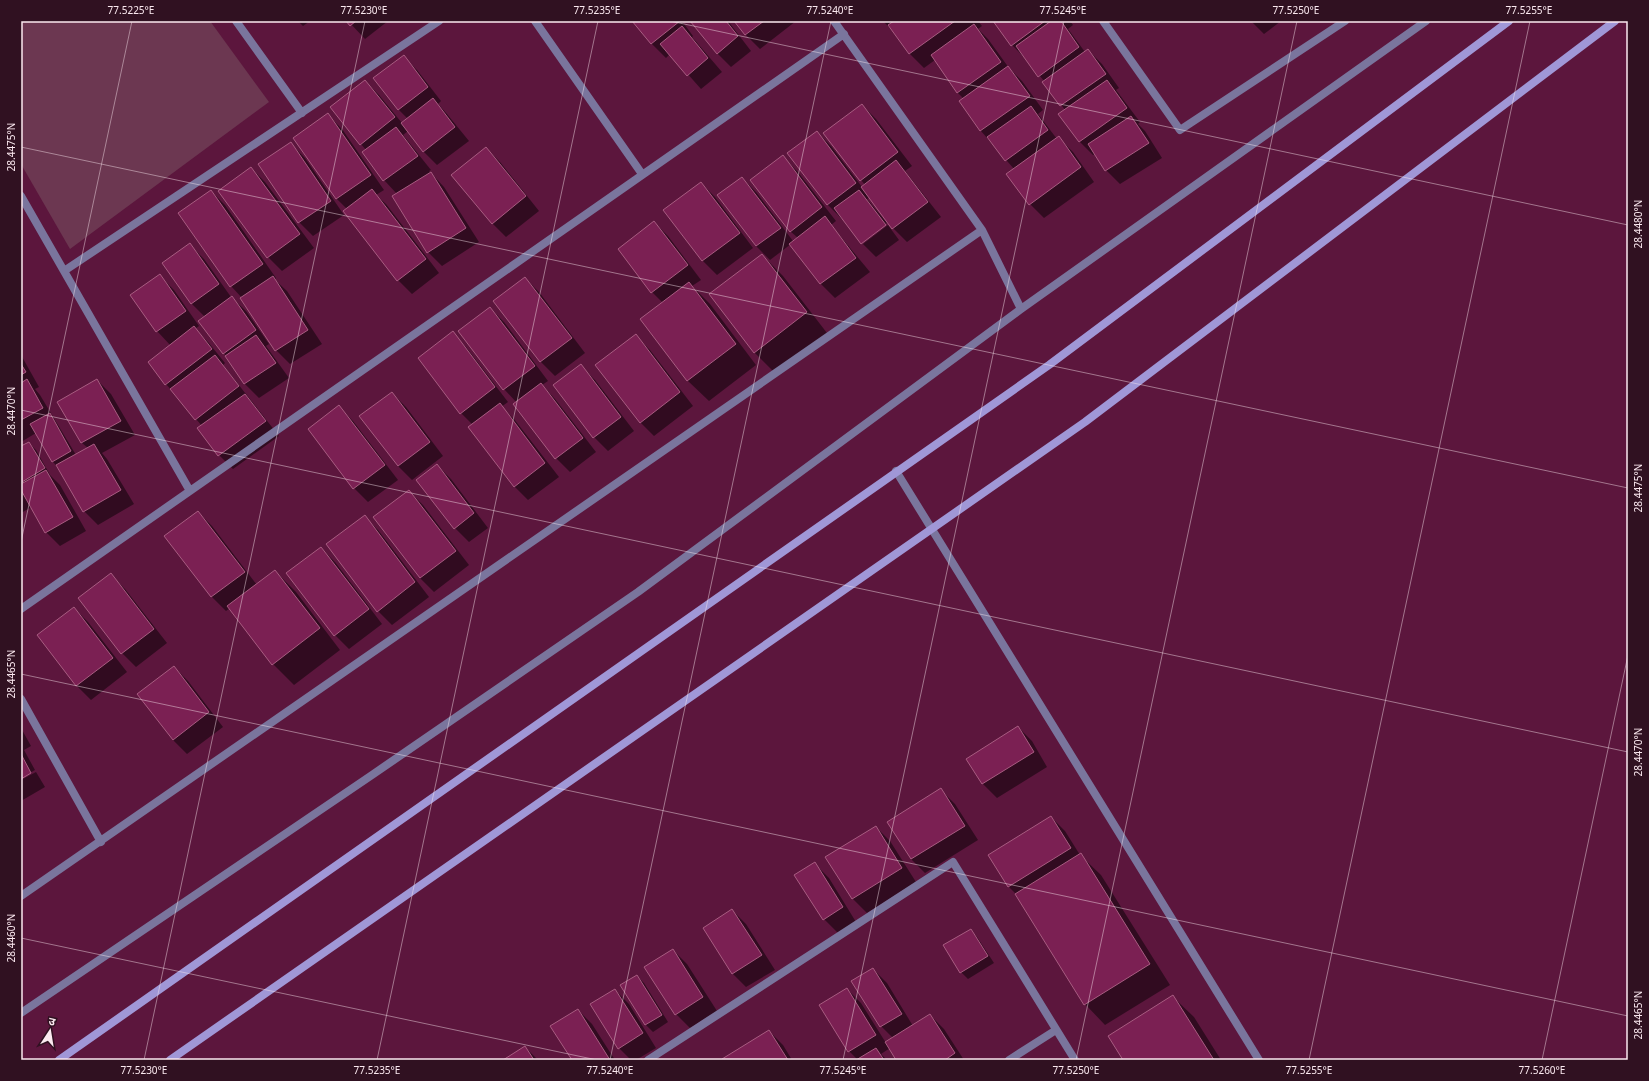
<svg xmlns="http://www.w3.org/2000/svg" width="1649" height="1081" font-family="'Noto Sans','Noto Sans Devanagari',sans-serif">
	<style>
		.green { fill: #6c3751 }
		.shadow { fill: #0007 }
		.building { fill: #7b2053; stroke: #a85c81 }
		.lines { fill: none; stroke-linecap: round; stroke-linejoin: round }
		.lane { stroke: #7a759d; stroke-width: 8 }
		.street { stroke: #7a759d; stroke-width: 8 }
		.secondary { stroke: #a097d7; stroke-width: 8 }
		.ticks { fill: none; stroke: #fbe9f0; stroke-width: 1; stroke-opacity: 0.45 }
		.neatline { fill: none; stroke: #fbe9f0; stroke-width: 1.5 }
		.ticks-label { font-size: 10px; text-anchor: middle; fill: #fbe9f0 }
	</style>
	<rect width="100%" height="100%" fill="#5c163d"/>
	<path class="green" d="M 21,21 L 210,21 L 269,102 L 70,249 L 21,164 Z"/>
	<path class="shadow" d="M 298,21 L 310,21 L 303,26 Z
		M 348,21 L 388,21 L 365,39 Z
		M 634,21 L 682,21 L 693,36 L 692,37 L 722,72 L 701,89 L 670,54 L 666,58 L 652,44 Z
		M 691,21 L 728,21 L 751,51 L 731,67 L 717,53 Z
		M 735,21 L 796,21 L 760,49 L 746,35 Z
		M 883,21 L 978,21 L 982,26 L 978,29 L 988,39 L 1009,68 L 1022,81 L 1043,110 L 1038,114 L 1057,139 L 1059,138 L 1073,152 L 1094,182 L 1044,218 L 1030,204 L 1014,169 L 981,131 L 960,102 L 964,99 L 958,93 L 935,60 L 924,68 L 910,54 L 893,31 Z
		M 994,21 L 1070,21 L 1073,25 L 1068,29 L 1085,52 L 1088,50 L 1102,64 L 1119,88 L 1116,90 L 1140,122 L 1138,124 L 1145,131 L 1162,158 L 1120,184 L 1106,170 L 1095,154 L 1093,155 L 1079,141 L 1065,110 L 1044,81 L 1026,59 L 1012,45 Z
		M 1251,21 L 1281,21 L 1264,34 Z
		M 403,56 L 417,70 L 441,101 L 438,104 L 447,114 L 469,141 L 437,165 L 423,151 L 408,131 L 403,135 L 431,170 L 429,171 L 444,187 L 479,242 L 442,266 L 428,252 L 397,194 L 384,180 L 363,152 L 366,150 L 361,144 L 365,81 L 379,95 L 402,123 L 408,119 L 399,110 L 374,78 Z
		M 862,105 L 876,119 L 912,166 L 905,171 L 941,217 L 907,242 L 893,228 L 870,197 L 867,199 L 887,223 L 862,241 L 862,243 L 843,218 L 842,219 L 828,205 L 789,153 L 817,132 L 831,146 L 862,187 L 865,185 L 825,133 Z
		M 328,115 L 342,129 L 384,190 L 376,195 L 386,204 L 439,273 L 412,294 L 398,280 L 347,209 L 336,198 Z
		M 291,144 L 305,158 L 344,215 L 313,236 L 299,222 L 260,165 Z
		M 486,148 L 500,162 L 539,211 L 506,237 L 492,223 Z
		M 783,157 L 797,171 L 836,221 L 831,225 L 870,272 L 835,298 L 821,284 L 791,244 L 770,260 L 756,246 L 718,196 L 742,178 L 756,192 L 793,241 L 798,238 L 790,231 Z
		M 251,168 L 265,182 L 314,248 L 282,271 L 268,257 Z
		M 701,183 L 715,197 L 753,248 L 717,275 L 703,261 L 665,211 Z
		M 211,191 L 225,205 L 276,278 L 275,280 L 287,291 L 322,344 L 290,364 L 276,350 L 242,298 L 231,286 Z
		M 654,222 L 668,236 L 701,280 L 692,286 L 710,304 L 756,365 L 709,401 L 688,381 L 642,319 L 663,303 L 652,292 Z
		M 888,225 L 899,240 L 876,257 L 863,244 Z
		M 190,245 L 204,259 L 231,297 L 246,311 L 269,344 L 266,346 L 289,378 L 259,398 L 245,384 L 227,357 L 199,321 L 205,317 L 192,304 L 163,263 Z
		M 762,255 L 783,276 L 827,333 L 775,373 L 754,352 Z
		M 160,276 L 174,290 L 199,326 L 195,329 L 208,342 L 225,363 L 223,365 L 279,436 L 233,469 L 219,455 L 202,426 L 166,384 L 171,346 L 157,331 Z
		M 525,278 L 539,292 L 585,353 L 555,376 L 541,362 L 495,301 Z
		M 490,308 L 504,322 L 548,381 L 542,385 L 555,399 L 596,452 L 570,472 L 556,458 L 517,403 L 504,389 Z
		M 452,333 L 466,347 L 508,402 L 501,407 L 514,419 L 559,477 L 528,500 L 514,486 L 473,425 L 461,413 Z
		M 636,336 L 650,350 L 693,406 L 654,436 L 640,422 Z
		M 21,355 L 39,387 L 35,389 L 40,395 L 76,455 L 88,448 L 82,443 L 59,403 L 97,380 L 111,394 L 135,435 L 102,453 L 107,459 L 134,504 L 98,525 L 84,511 L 59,468 L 53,462 L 36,433 L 21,442 Z
		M 581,366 L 595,380 L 634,431 L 608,451 L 594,437 Z
		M 392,393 L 406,407 L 443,456 L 412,480 L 398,466 Z
		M 339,407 L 353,421 L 398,480 L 368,502 L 354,488 L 309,429 Z
		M 29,443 L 36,450 L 50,475 L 60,485 L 86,531 L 60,546 L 46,532 L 32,507 L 21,513 L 21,484 L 25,483 L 21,479 L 21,447 Z
		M 437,465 L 451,479 L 488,528 L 469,542 L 455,528 Z
		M 409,491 L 423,505 L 469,565 L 434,592 L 420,578 Z
		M 198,512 L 212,526 L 257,585 L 275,571 L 296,592 L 340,650 L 294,685 L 273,664 L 230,608 L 226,611 L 212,597 L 166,536 Z
		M 364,516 L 378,530 L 429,597 L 392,625 L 378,611 Z
		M 321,548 L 335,562 L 382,624 L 349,649 L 335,635 Z
		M 111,575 L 125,589 L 167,643 L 136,667 L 122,653 L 80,598 Z
		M 74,608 L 88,622 L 127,672 L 91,700 L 77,686 L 38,635 Z
		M 174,667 L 188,681 L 223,727 L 187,754 L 173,740 L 138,694 Z
		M 1018,727 L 1032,741 L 1047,767 L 997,798 L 983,784 L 967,759 Z
		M 21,728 L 31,746 L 24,750 L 35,770 L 21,778 Z
		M 36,772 L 45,787 L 21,801 L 21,780 Z
		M 941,790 L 955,804 L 978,840 L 925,873 L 911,859 L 889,823 Z
		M 1051,817 L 1065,831 L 1080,855 L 1101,875 L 1170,985 L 1105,1025 L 1085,1004 L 1016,894 L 1009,887 L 989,855 Z
		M 876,827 L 890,841 L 916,882 L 867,913 L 853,899 L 827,857 Z
		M 815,864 L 829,878 L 856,922 L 838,933 L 824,919 Z
		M 732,910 L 746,924 L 775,970 L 746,987 L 732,973 Z
		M 970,930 L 977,937 L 994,963 L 968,979 L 961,972 Z
		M 673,950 L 687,964 L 717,1011 L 690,1028 L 676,1014 Z
		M 873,969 L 887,983 L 913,1026 L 930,1015 L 944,1029 L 964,1060 L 897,1060 L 890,1048 L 881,1054 L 887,1060 L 858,1060 L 849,1051 L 847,989 L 861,1003 L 886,1043 L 893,1038 L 881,1026 Z
		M 637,976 L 644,983 L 668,1022 L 653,1032 L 646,1025 L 621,986 Z
		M 615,990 L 629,1004 L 656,1048 L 636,1060 L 631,1060 L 619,1048 Z
		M 1173,997 L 1194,1017 L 1221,1060 L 1124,1060 Z
		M 578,1010 L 592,1024 L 615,1060 L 573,1060 Z
		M 769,1031 L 783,1045 L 792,1060 L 724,1060 Z
		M 525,1047 L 538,1060 L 504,1060 Z"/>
	<path class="building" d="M 346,21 L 356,21 L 350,26 Z
		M 632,21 L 680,21 L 651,44 Z
		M 690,21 L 726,21 L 738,36 L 717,54 Z
		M 734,21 L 764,21 L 745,35 Z
		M 894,21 L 955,21 L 909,54 L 888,25 Z
		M 993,21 L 1045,21 L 1011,46 Z
		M 1051,21 L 1061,21 L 1079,47 L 1038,77 L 1016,46 Z
		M 974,24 L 1001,62 L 957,93 L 931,55 Z
		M 682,26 L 708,58 L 687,76 L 660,44 Z
		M 1088,49 L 1106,74 L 1060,106 L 1042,82 Z
		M 404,55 L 428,87 L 398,110 L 373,78 Z
		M 1008,66 L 1030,96 L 980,131 L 959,101 Z
		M 365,80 L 395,117 L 360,145 L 330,107 Z
		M 1107,80 L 1127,108 L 1079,142 L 1058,114 Z
		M 433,98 L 455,127 L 423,152 L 401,123 Z
		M 862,104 L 898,152 L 860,181 L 823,133 Z
		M 1031,106 L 1048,130 L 1005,161 L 987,137 Z
		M 328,113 L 371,175 L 336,199 L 293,138 Z
		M 1131,116 L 1149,143 L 1105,171 L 1088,144 Z
		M 396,127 L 418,156 L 383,181 L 362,152 Z
		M 817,131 L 856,183 L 827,205 L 787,153 Z
		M 1059,136 L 1081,167 L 1029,205 L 1006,174 Z
		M 291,142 L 331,201 L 298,223 L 258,164 Z
		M 486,147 L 526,196 L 492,224 L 451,175 Z
		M 783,155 L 822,207 L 790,232 L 750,180 Z
		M 896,160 L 928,202 L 892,229 L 861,187 Z
		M 251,167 L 300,234 L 267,258 L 218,191 Z
		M 431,172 L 466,228 L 427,253 L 392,196 Z
		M 742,177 L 781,228 L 756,246 L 717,195 Z
		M 701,182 L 740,233 L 702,261 L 663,210 Z
		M 372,189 L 426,259 L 397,281 L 343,211 Z
		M 211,190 L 263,264 L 230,287 L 178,213 Z
		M 859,190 L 886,225 L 861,244 L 834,208 Z
		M 825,216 L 856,258 L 820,284 L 789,244 Z
		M 654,221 L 688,265 L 651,293 L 618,249 Z
		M 190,243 L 219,284 L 191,304 L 162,263 Z
		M 762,254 L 807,312 L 754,353 L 709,294 Z
		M 160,274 L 186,311 L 156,332 L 130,295 Z
		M 273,276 L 308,330 L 275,351 L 240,298 Z
		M 525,277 L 572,338 L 540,362 L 493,301 Z
		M 689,282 L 736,344 L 687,381 L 640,319 Z
		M 232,296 L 256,330 L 223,354 L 198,321 Z
		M 490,307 L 535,366 L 503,390 L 458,331 Z
		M 194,326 L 212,349 L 165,385 L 148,362 Z
		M 453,331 L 495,387 L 460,414 L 418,358 Z
		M 636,334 L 680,392 L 640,423 L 595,365 Z
		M 256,335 L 276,363 L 244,384 L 225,356 Z
		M 215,355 L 239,386 L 195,420 L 170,389 Z
		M 21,364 L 26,372 L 21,375 Z
		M 581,364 L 621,417 L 593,438 L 553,385 Z
		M 27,379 L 43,408 L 21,420 L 21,383 Z
		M 97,379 L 121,421 L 81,443 L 57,402 Z
		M 541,383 L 583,438 L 555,459 L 513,404 Z
		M 392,392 L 430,442 L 398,466 L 359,416 Z
		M 245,394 L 266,421 L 218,456 L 197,428 Z
		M 500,403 L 545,463 L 514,487 L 468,427 Z
		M 339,405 L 385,465 L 353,489 L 308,429 Z
		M 50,413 L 71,451 L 52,462 L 30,424 Z
		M 29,442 L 45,468 L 22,482 L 21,446 Z
		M 94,444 L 121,490 L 83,512 L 56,465 Z
		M 437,464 L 474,513 L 454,529 L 416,480 Z
		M 46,470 L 73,517 L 45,533 L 21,490 L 21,484 Z
		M 409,490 L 456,551 L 420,578 L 373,517 Z
		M 198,511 L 245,572 L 211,597 L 164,536 Z
		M 365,515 L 415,582 L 377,612 L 326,544 Z
		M 321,547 L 369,609 L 334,636 L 286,573 Z
		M 275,570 L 320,628 L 272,665 L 227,606 Z
		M 111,573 L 154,629 L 121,654 L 78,598 Z
		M 74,607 L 113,658 L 76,686 L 37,635 Z
		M 174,666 L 209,712 L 173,740 L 137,694 Z
		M 1018,726 L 1034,752 L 982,784 L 966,759 Z
		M 21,754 L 31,773 L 21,779 Z
		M 941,788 L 965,826 L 911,859 L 887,822 Z
		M 1051,816 L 1071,848 L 1008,887 L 988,855 Z
		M 876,826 L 902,868 L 852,899 L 825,857 Z
		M 1081,853 L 1150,964 L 1084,1005 L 1015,894 Z
		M 815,862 L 843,907 L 823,920 L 794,875 Z
		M 732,909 L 762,955 L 732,974 L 703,928 Z
		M 971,929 L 988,956 L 960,973 L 943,945 Z
		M 673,949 L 703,997 L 675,1015 L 644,967 Z
		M 873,968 L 902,1014 L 880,1027 L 851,981 Z
		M 637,975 L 662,1015 L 645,1025 L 620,985 Z
		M 847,988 L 876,1035 L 848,1052 L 819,1005 Z
		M 615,989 L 643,1033 L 618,1049 L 590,1004 Z
		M 1173,995 L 1214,1060 L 1123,1060 L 1108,1036 Z
		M 578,1009 L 610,1060 L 572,1060 L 550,1026 Z
		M 930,1014 L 955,1053 L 945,1060 L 896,1060 L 885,1042 Z
		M 769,1030 L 788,1060 L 723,1060 L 722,1059 Z
		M 525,1046 L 534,1060 L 503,1060 Z
		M 876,1048 L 884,1060 L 856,1060 Z"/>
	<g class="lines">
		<path class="lane" d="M 648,1060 L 953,862 L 1075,1060
			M 1009,1060 L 1056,1030"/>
		<path class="street" d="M 236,21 L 302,113
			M 535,21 L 642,174
			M 834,21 L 982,230 L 1021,309
			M 1103,21 L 1180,130 L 1345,21
			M 21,196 L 190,491
			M 64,271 L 439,21
			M 896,471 L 1259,1060
			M 21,609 L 844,34
			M 21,699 L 101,842
			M 21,896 L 982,230
			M 21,1013 L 372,775 L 638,592 L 1021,309 L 1426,21"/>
		<path class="secondary" d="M 59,1060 L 1049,365 L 1509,21
			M 170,1060 L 1085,422 L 1615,21"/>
	</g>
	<path class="ticks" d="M 670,21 L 1628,225M 21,147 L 1628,488M 21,410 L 1628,752M 21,542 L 132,21M 21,674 L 1628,1016M 21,938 L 597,1060M 144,1060 L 365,21M 377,1060 L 598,21M 610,1060 L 831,21M 843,1060 L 1064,21M 1076,1060 L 1297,21M 1309,1060 L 1530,21M 1542,1060 L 1628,655"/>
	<rect width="1649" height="1081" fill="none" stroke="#301121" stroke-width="44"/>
	<g transform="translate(50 1031) rotate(12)" stroke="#301121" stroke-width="3" paint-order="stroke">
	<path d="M0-3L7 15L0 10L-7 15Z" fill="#fbe9f0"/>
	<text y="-6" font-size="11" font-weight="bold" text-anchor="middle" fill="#fbe9f0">उ</text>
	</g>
	<rect x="22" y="22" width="1605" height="1037" class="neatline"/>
	<g class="ticks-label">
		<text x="131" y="14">77.5225°E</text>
		<text x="364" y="14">77.5230°E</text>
		<text x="597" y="14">77.5235°E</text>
		<text x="830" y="14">77.5240°E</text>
		<text x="1063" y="14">77.5245°E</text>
		<text x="1296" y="14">77.5250°E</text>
		<text x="1529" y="14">77.5255°E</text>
		<text transform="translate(11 147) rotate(-90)" y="4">28.4475°N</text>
		<text transform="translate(1638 224) rotate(-90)" y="4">28.4480°N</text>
		<text transform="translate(11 411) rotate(-90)" y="4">28.4470°N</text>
		<text transform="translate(1638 488) rotate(-90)" y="4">28.4475°N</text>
		<text transform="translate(11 674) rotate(-90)" y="4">28.4465°N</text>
		<text transform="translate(1638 752) rotate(-90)" y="4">28.4470°N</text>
		<text transform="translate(11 938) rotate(-90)" y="4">28.4460°N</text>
		<text transform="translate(1638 1015) rotate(-90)" y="4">28.4465°N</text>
		<text x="144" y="1074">77.5230°E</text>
		<text x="377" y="1074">77.5235°E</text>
		<text x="610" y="1074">77.5240°E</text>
		<text x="843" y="1074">77.5245°E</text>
		<text x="1076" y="1074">77.5250°E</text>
		<text x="1309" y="1074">77.5255°E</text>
		<text x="1542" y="1074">77.5260°E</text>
	</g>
</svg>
